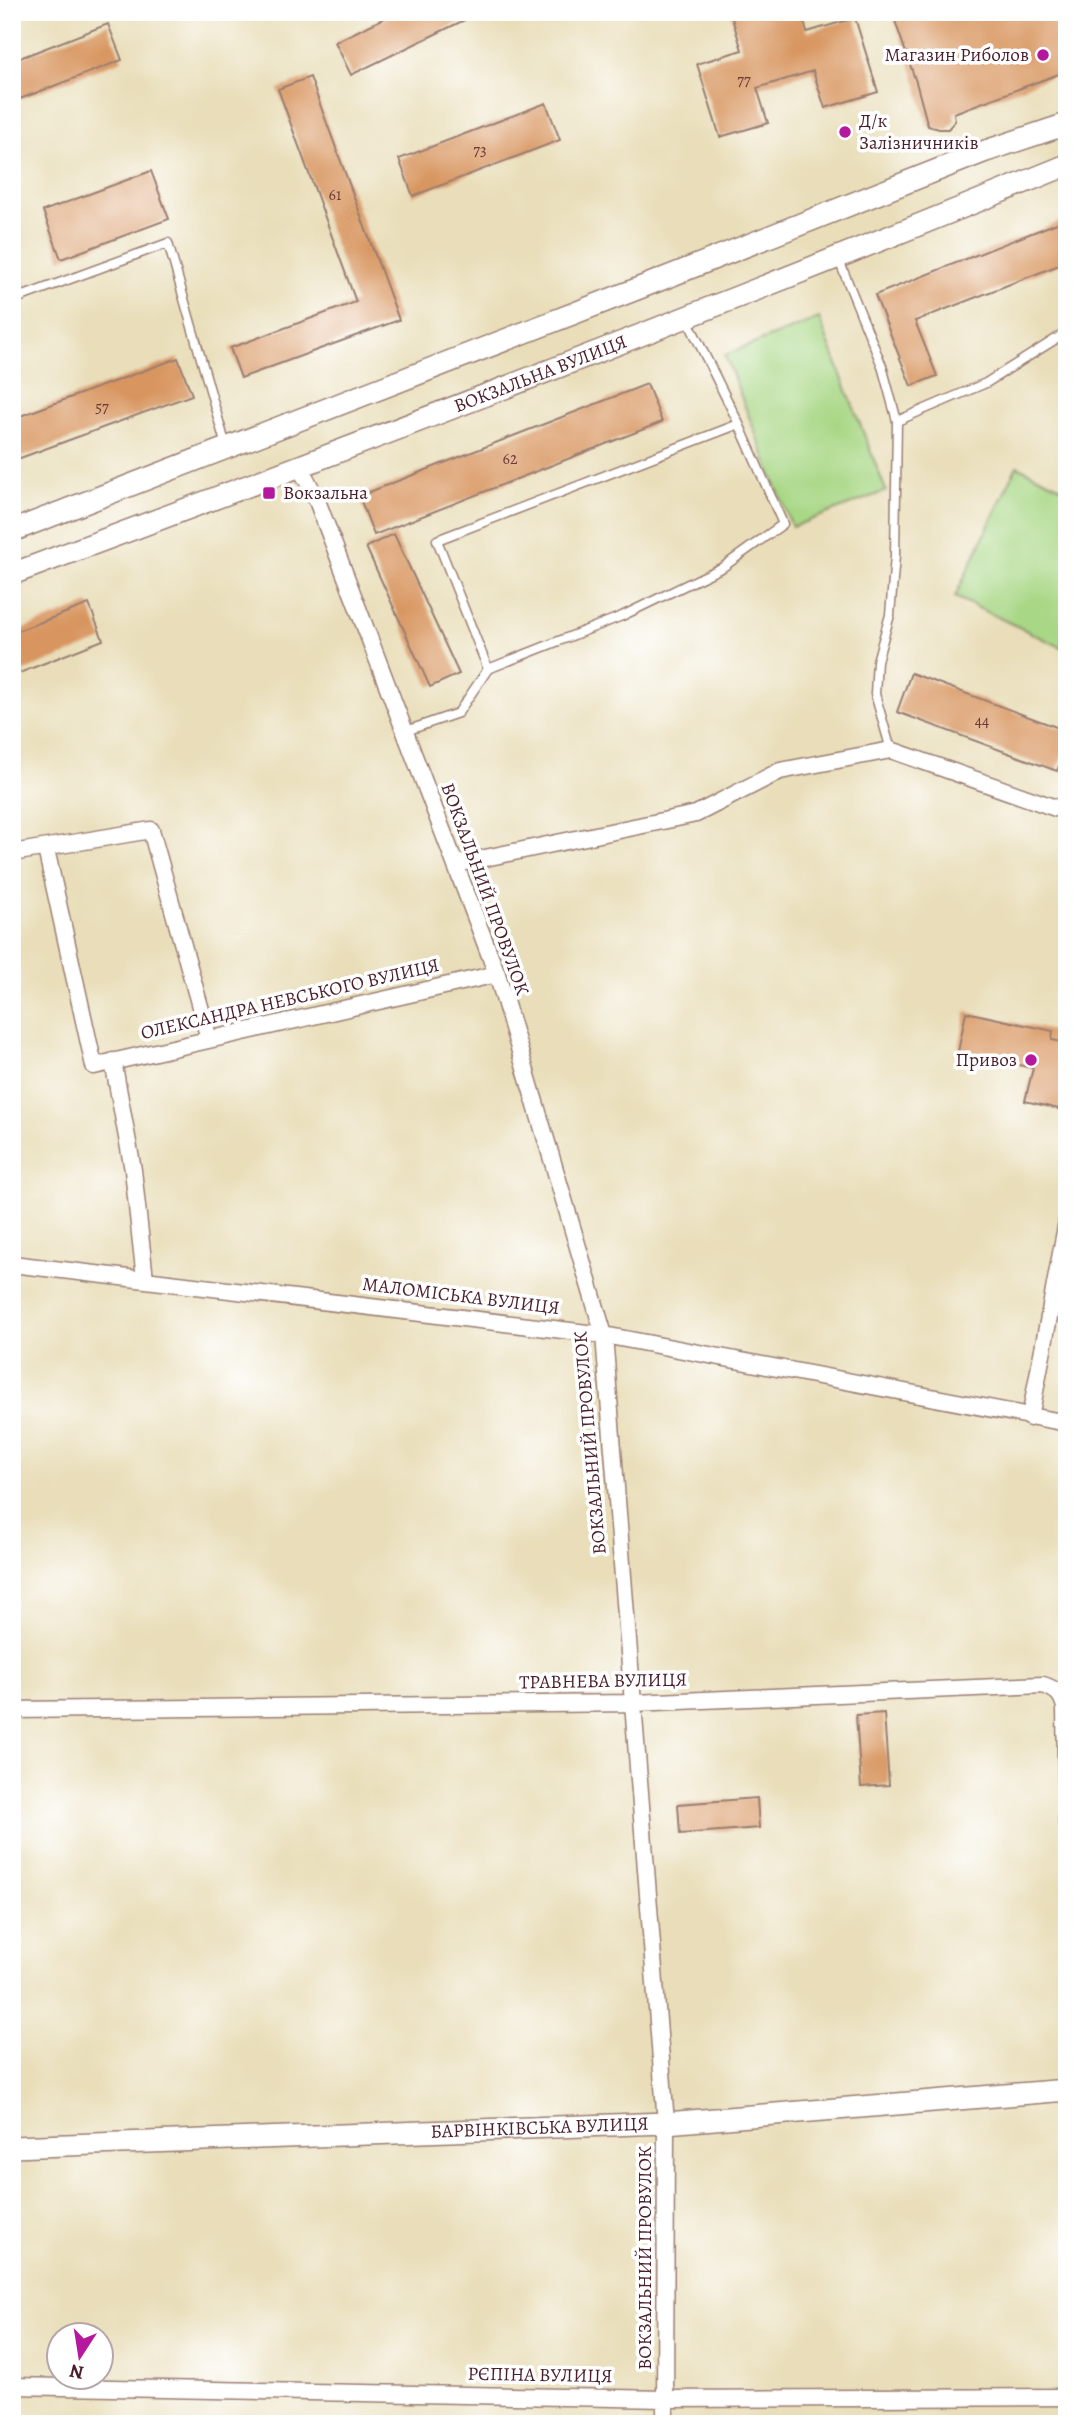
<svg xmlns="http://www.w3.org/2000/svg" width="1079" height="2436" font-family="Alegreya,serif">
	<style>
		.green { fill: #a8d785; stroke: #797b58; stroke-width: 2 }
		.building { fill: #d8955f }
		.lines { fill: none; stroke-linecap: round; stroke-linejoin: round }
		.service-casing { stroke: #9a7e72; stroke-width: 11 }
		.minor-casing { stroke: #9a7e72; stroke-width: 19 }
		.tertiary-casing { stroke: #9a7e72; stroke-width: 24 }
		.service { stroke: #fff; stroke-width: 8 }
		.minor { stroke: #fff; stroke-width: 16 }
		.tertiary { stroke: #fff; stroke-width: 21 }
		.poi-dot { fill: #b5179e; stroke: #fff; stroke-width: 2.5 }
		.labels { text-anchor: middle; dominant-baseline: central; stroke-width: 7; stroke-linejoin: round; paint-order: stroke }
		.number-label { font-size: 16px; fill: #6e3c38 }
		.poi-label { font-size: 19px; fill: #4a1f2b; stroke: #fff; text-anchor: end }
		.street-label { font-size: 19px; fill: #4a1f2b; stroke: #fff }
	</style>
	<rect width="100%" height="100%" fill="#fff"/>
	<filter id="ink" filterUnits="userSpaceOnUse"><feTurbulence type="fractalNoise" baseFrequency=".0143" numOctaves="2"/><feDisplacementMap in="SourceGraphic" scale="14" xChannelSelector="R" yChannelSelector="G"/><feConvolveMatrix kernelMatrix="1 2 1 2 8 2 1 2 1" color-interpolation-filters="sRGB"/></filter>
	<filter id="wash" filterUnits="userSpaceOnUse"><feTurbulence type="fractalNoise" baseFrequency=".00686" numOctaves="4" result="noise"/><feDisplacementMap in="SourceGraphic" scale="28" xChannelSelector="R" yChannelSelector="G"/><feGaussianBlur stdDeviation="1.57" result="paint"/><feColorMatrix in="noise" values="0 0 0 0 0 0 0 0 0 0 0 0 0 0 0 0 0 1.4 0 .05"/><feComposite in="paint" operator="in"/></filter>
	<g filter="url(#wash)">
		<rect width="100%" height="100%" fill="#e9deb9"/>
		<path class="green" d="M 819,318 L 886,491 L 792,527 L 725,355 Z
			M 1017,466 L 1067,490 L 1067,650 L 955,597 Z"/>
		<g id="blocks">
			<path class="building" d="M 397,12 L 481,12 L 351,75 L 335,42 Z
				M 730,12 L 801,12 L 807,32 L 855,18 L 878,92 L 825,108 L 813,71 L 757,88 L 768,123 L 720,137 L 697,64 L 742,50 Z
				M 892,12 L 1067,12 L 1067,71 L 954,113 L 955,121 L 948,129 L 939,129 L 928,126 L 916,82 Z
				M 108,24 L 122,60 L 12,102 L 12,61 Z
				M 310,77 L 399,320 L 241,378 L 230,348 L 356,302 L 278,89 Z
				M 546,103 L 560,140 L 413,196 L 399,159 Z
				M 151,171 L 169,219 L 61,259 L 43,211 Z
				M 1067,219 L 1067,262 L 915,321 L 937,376 L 911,386 L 875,295 Z
				M 178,358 L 192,395 L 12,461 L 12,419 Z
				M 647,384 L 662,422 L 374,535 L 359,496 Z
				M 394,534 L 459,674 L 430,687 L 366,547 Z
				M 89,604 L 103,640 L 12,676 L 12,633 Z
				M 911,673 L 1067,731 L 1067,745 L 1057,771 L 897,712 Z
				M 966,1012 L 1053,1031 L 1052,1040 L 1067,1043 L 1067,1111 L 1025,1101 L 1033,1068 L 958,1052 Z
				M 884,1713 L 889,1785 L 861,1787 L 856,1715 Z
				M 757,1798 L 759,1828 L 680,1834 L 678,1804 Z"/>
		</g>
	</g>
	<g filter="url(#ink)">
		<use href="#blocks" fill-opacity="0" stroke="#9a7e72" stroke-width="2"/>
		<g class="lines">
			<defs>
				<path id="service" d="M 838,258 L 882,366 L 897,421 L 895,556 L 890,615 L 877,661 L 875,694 L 891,750
					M 12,273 L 21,297 L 168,243 L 226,446
					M 897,421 L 986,383 L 1067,332
					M 488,669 L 437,540 L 739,424
					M 403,732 L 458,713 L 488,669 L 622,616 L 723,567 L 783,524 L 739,424 L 686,317"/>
				<path id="minor" d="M 300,467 L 316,498 L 497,974 L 604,1335 L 666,2123 L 665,2424
					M 46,849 L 94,1066 L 497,974
					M 12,853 L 151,830 L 209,1039
					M 456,864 L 696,814 L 780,771 L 891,750 L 1067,812
					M 113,1061 L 133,1170 L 145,1279
					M 12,1264 L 604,1335 L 1067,1423
					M 1030,1418 L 1067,1221
					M 12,1710 L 634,1703 L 1043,1685 C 1056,1689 1063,1695 1065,1709 L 1067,1825
					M 12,2386 L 665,2399 L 1067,2397"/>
				<g id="tertiary">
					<path d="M 12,531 L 642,287 L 983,152 L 1067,124"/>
					<path id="s1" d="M 12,574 C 366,443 718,307 1067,165"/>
					<path id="s2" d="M 12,2147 L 666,2123 L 1067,2090"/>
				</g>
			</defs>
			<use href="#service" class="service-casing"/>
			<use href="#minor" class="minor-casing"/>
			<use href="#tertiary" class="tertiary-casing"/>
			<use href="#service" class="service"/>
			<use href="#minor" class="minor"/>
			<use href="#tertiary" class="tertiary"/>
		</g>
	</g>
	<g class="poi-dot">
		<circle cx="1043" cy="55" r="7"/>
		<circle cx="845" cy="132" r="7"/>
		<rect x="262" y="486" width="14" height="14" rx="3.5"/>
		<circle cx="1031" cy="1060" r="7"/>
	</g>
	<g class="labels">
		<g class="number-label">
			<text x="744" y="80">77</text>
			<text x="480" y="150">73</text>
			<text x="335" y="195">61</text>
			<text x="102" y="407">57</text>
			<text x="510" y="459">62</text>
			<text x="982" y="721">44</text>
		</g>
		<g class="poi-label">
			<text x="1029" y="55">Магазин Риболов</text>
			<text x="859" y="121" text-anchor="start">Д/к<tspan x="859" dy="22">Залізничників</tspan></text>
			<text x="283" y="493" text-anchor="start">Вокзальна</text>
			<text x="1017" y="1060">Привоз</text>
		</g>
		<g class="street-label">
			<text stroke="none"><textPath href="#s1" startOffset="565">ВОКЗАЛЬНА ВУЛИЦЯ</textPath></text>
			<text transform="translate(485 889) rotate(70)">ВОКЗАЛЬНИЙ ПРОВУЛОК</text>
			<text transform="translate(290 999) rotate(-13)">ОЛЕКСАНДРА НЕВСЬКОГО ВУЛИЦЯ</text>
			<text transform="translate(461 1296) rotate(7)">МАЛОМІСЬКА ВУЛИЦЯ</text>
			<text transform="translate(590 1443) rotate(-95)">ВОКЗАЛЬНИЙ ПРОВУЛОК</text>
			<text transform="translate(603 1681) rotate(-1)">ТРАВНЕВА ВУЛИЦЯ</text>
			<text stroke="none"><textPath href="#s2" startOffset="528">БАРВІНКІВСЬКА ВУЛИЦЯ</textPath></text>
			<text transform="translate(645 2258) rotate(-90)">ВОКЗАЛЬНИЙ ПРОВУЛОК</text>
			<text transform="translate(540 2375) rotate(1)">РЄПІНА ВУЛИЦЯ</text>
		</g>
	</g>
	<rect width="1079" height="2436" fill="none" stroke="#fff" stroke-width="42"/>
	<g transform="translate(80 2356) rotate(192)"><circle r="33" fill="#ffffff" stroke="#b7a5aa" stroke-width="2"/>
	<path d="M0-5L12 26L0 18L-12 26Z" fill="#b5179e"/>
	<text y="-10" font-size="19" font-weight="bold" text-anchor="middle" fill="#4a1f2b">N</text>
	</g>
</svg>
